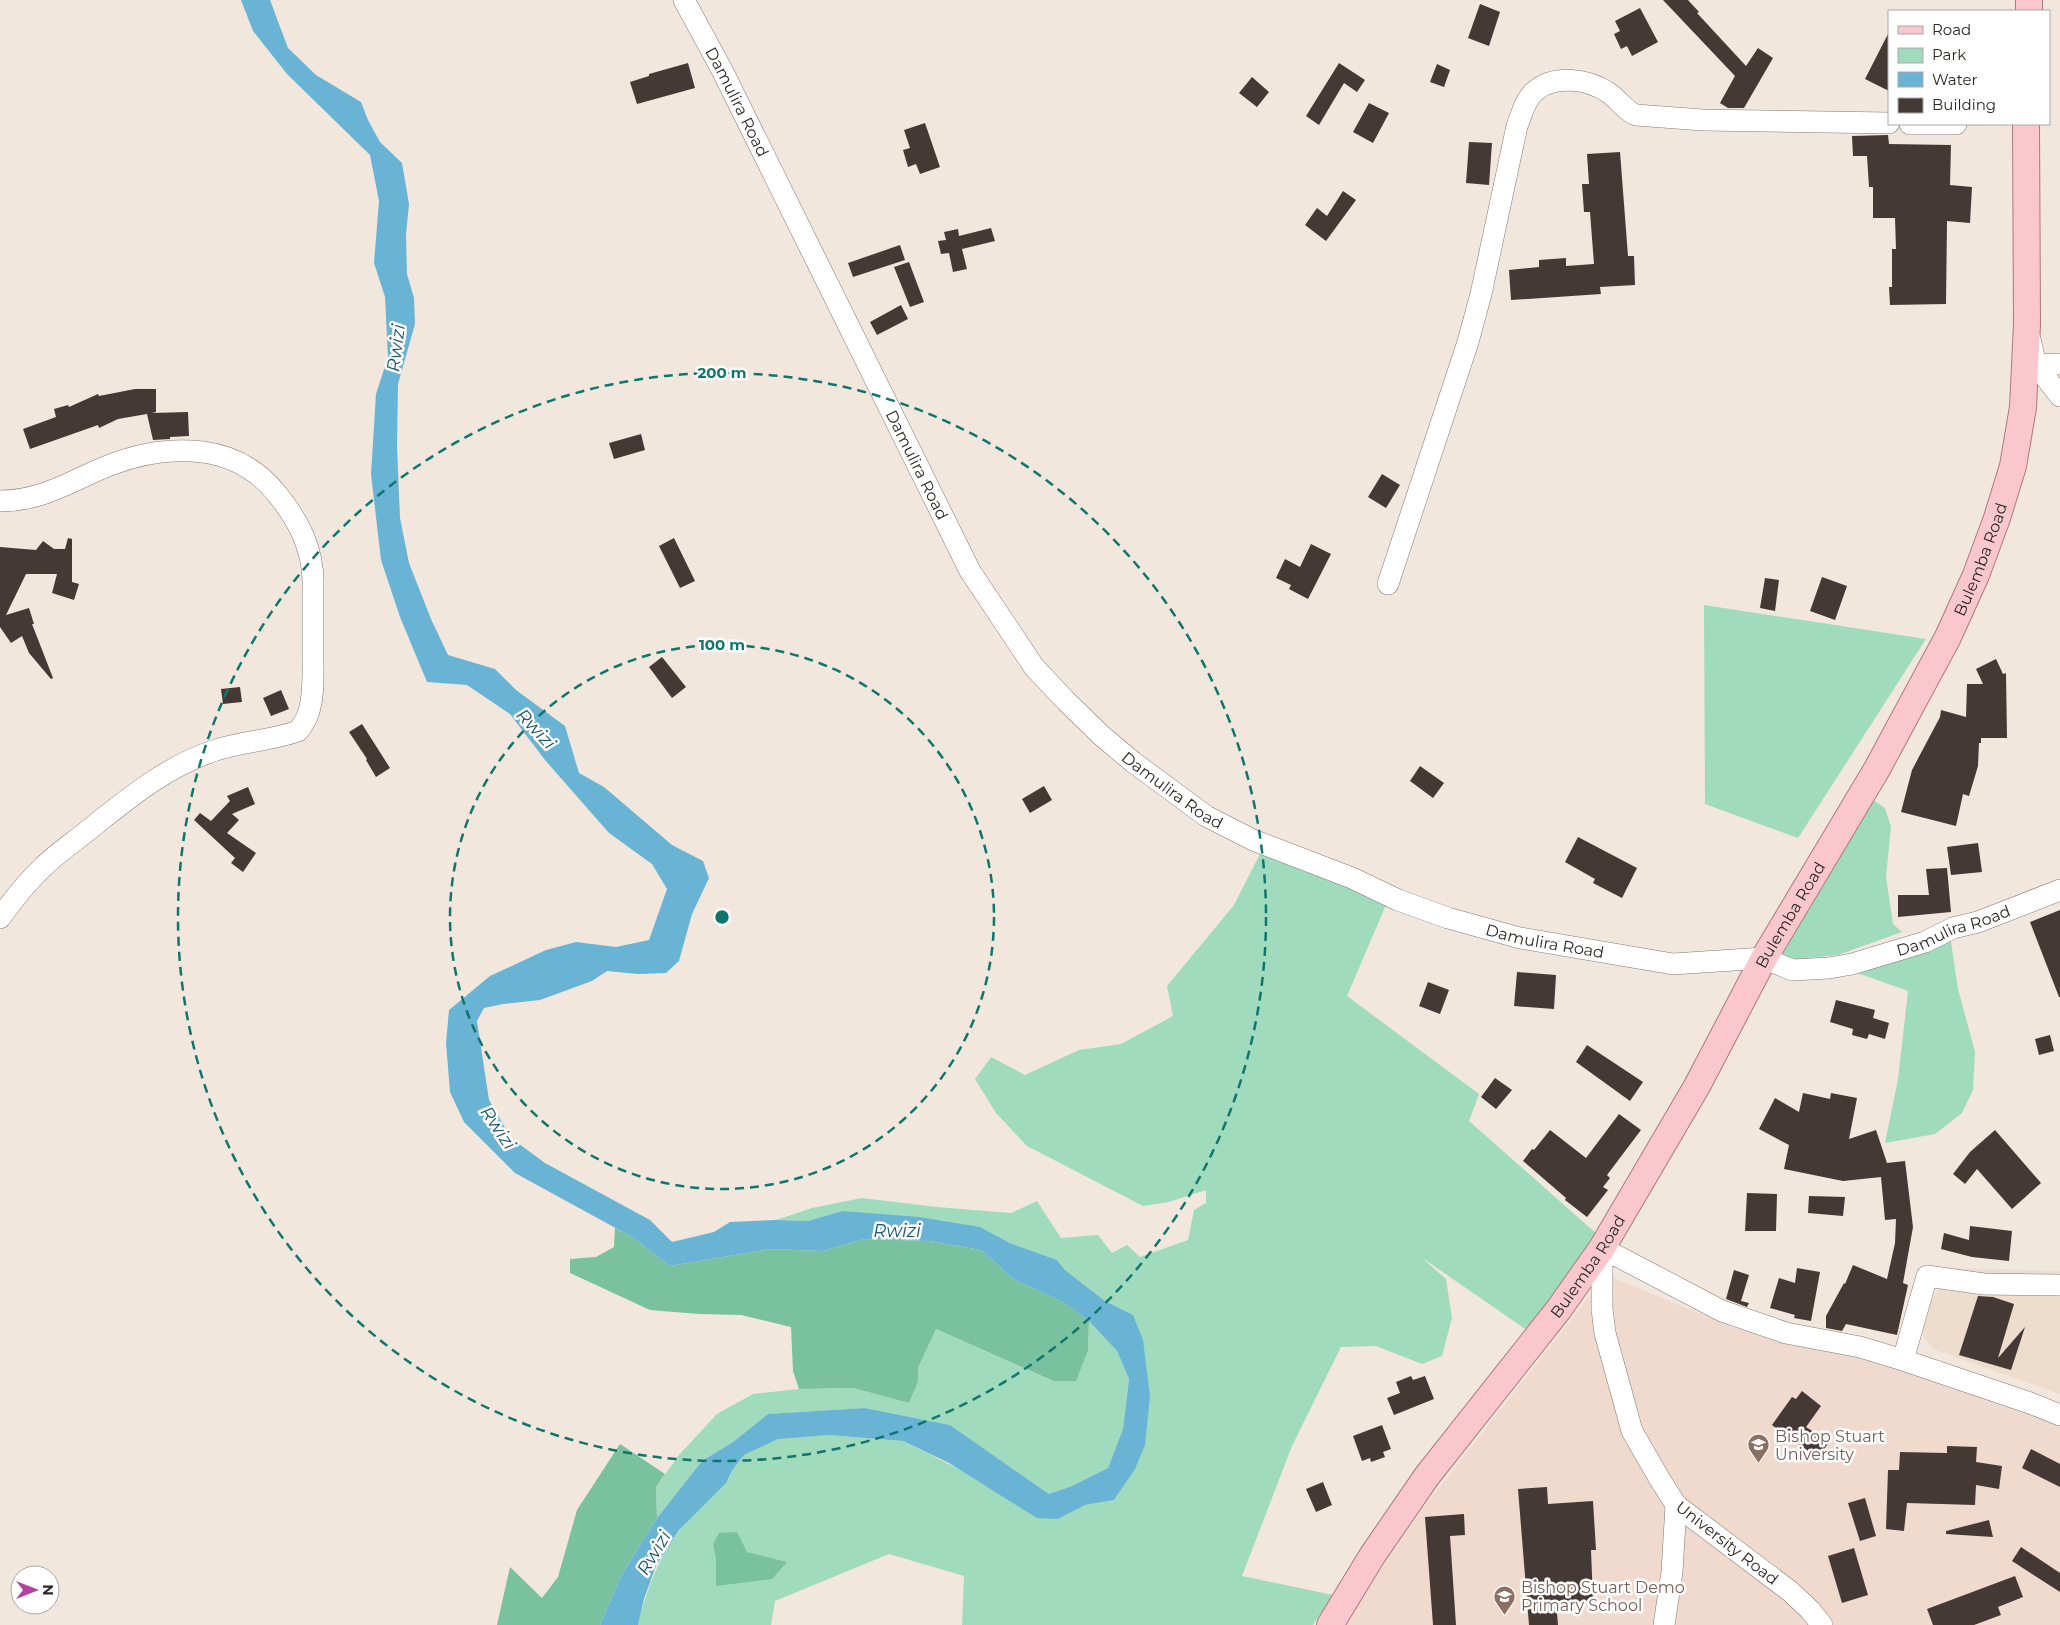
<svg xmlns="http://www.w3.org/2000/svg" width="2060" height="1625" font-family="Montserrat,sans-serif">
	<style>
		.built { fill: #eedccd }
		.education { fill: #f0dace }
		.green { fill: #a0dbbd; fill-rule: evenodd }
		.forest { fill: #7ac19f }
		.water { fill: #69b4d4 }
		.building { fill: #443935 }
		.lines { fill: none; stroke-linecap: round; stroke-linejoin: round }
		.minor-casing { stroke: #837970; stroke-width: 22 }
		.major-casing { stroke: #af777e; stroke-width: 28 }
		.minor { stroke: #fff; stroke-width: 21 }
		.major { stroke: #fac7cf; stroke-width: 26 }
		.ring { fill: none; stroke: #0f766e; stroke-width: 2.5; stroke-dasharray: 9 6 }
		.labels { text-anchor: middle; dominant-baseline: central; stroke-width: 5; stroke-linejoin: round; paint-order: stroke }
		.street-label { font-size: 16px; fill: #2c2824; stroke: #fff }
		.education-label { font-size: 16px; fill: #785e54; stroke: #fff; text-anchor: start }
		.water-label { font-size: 18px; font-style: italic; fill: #18556c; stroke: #fff }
		.centre { fill: #0f766e; stroke: #fff; stroke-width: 2.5 }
		.ring-label { font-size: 15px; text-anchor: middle; font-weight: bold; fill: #0f766e; stroke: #fff; stroke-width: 5; stroke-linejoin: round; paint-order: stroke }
	</style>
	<rect width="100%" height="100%" fill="#f2e7dd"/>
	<path class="built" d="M 1940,1268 L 2060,1271 L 2060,1394 L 1933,1349 L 1923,1337 L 1925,1314 L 1939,1287 Z"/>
	<path class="education" d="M 1609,1276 L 1737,1329 L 1904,1368 L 2060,1421 L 2060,1625 L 1343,1625 L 1424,1507 L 1591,1294 Z"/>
	<path class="green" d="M 1704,605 L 1926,639 L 1798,838 L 1705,804 Z
		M 1861,792 L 1885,808 L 1891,827 L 1886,877 L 1893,924 L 1902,932 L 1838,955 L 1797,959 L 1771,954 Z
		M 1262,850 L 1389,898 L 1347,996 L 1479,1094 L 1469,1121 L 1598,1235 L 1531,1333 L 1421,1257 L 1446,1279 L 1452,1318 L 1442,1356 L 1422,1364 L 1376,1346 L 1341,1347 L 1292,1446 L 1242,1576 L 1333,1595 L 1313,1625 L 962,1625 L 964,1576 L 889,1554 L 775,1601 L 771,1625 L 638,1625 C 646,1591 658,1559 679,1531 C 692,1512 713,1496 729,1478 L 733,1469 L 744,1455 L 778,1438 L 828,1435 L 903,1441 L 1058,1519 L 1085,1505 L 1114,1500 L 1134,1471 L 1133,1315 L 1105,1301 L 1065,1270 L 1057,1260 L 1010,1243 L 979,1227 L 842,1211 L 808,1221 L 776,1220 L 812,1208 L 862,1198 L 937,1207 L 1011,1213 L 1037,1201 L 1061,1238 L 1098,1235 L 1112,1253 L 1127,1245 L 1140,1257 L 1188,1240 L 1194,1210 L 1206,1203 L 1206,1190 L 1169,1202 L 1143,1206 L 1027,1146 L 996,1113 L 975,1079 L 991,1057 L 1025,1075 L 1079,1050 L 1121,1044 L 1173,1016 L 1167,986 L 1234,905 ZM 713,1544 L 786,1562 L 716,1585 L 716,1560 Z
		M 1950,935 L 1958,989 L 1975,1052 L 1973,1090 L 1962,1113 L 1935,1134 L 1885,1143 L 1898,1079 L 1908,991 L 1849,970 Z
		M 1089,1321 L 1117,1351 L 1129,1379 L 1123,1429 L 1108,1468 L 1072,1486 L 1049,1494 L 950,1425 L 865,1408 L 768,1414 L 733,1442 L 702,1461 L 657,1518 L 656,1487 L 679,1455 L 717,1414 L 753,1394 L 799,1389 L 853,1388 L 909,1403 L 918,1382 L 918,1368 L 936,1329 L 1052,1381 L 1088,1350 Z"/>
	<path class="forest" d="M 615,1228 L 632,1237 L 670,1266 L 770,1249 L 823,1251 L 864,1239 L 929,1241 L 981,1250 L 1013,1279 L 1063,1302 L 1089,1321 L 1088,1350 L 1076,1381 L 1053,1381 L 936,1329 L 918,1368 L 918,1382 L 909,1403 L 853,1388 L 799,1389 L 793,1371 L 791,1327 L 741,1315 L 699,1314 L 650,1310 L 570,1273 L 570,1259 L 596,1257 L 614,1247 Z
		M 620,1444 L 665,1474 L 656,1487 L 657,1518 L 622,1574 L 600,1625 L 497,1625 L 510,1567 L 542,1598 L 558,1577 L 577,1510 Z
		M 737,1532 L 747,1552 L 787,1562 L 772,1579 L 716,1586 L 716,1560 L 713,1544 L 719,1533 Z"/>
	<path class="water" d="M 241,0 L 270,0 L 288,48 L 316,75 L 361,102 L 368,120 L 380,142 L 402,163 L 409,204 L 406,235 L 407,274 L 414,298 L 415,324 L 398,384 L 397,446 L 400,518 L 409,563 L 431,619 L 448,655 L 495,669 L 516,690 L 565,726 L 579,773 L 604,787 L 672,845 L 703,861 L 709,878 L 692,914 L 679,961 L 666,973 L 638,974 L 607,971 L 592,981 L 540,1000 L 503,1004 L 484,1008 L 477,1021 L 489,1100 L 511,1138 L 545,1163 L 650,1220 L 672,1242 L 714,1232 L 730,1222 L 776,1220 L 808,1221 L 842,1211 L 919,1217 L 980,1227 L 1010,1243 L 1057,1260 L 1065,1270 L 1105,1301 L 1133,1315 L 1143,1340 L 1150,1396 L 1145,1445 L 1134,1471 L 1114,1500 L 1085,1505 L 1058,1519 L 1037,1518 L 949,1463 L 903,1441 L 828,1435 L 778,1439 L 744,1455 L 733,1469 L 726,1483 L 679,1530 L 656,1566 L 644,1599 L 638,1625 L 600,1625 L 622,1574 L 657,1518 L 702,1461 L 733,1442 L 768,1414 L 865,1408 L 950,1425 L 1049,1494 L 1072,1486 L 1108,1468 L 1123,1429 L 1129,1379 L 1117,1351 L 1089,1321 L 1063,1302 L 1013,1279 L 981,1250 L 929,1241 L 864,1239 L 823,1251 L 770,1249 L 670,1266 L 632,1237 L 515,1173 L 464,1122 L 450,1092 L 446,1043 L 449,1010 L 490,976 L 546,950 L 576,942 L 616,947 L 649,940 L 667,889 L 652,864 L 609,833 L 545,760 L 510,714 L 467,685 L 427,682 L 400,617 L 381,560 L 371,474 L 376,394 L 388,357 L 385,297 L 374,263 L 379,201 L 370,155 L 287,74 L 253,31 Z"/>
	<path class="building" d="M 1663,0 L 1688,0 L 1699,12 L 1697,13 L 1746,66 L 1758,48 L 1773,58 L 1744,108 L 1728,108 L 1720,103 L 1735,76 Z
		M 1480,4 L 1500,12 L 1489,46 L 1468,38 Z
		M 1640,8 L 1658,42 L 1632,56 L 1627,46 L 1621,49 L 1614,34 L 1620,31 L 1615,21 Z
		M 1889,32 L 1889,91 L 1865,79 Z
		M 688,63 L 695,88 L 637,104 L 630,82 L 649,76 L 649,74 Z
		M 1339,63 L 1365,80 L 1357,92 L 1344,83 L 1319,125 L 1306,116 Z
		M 1437,64 L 1450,70 L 1444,87 L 1430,82 Z
		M 1252,77 L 1269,92 L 1257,107 L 1239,93 Z
		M 1369,103 L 1389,113 L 1373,143 L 1353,132 Z
		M 925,123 L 940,167 L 920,174 L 916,164 L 908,167 L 903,150 L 910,148 L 904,130 Z
		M 1888,135 L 1889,144 L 1951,145 L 1950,185 L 1972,187 L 1970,223 L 1947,221 L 1946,304 L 1890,305 L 1889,287 L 1892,287 L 1892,249 L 1896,249 L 1895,218 L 1873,218 L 1873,187 L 1869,187 L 1867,156 L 1853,156 L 1852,136 Z
		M 1469,142 L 1492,143 L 1489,185 L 1466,183 Z
		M 1620,152 L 1628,256 L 1634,256 L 1635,285 L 1600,287 L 1601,294 L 1511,300 L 1509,270 L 1539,267 L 1539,260 L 1566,258 L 1566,266 L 1594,264 L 1590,212 L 1584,212 L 1582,184 L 1589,184 L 1587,154 Z
		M 1343,191 L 1356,200 L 1326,241 L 1305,225 L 1317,208 L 1327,216 Z
		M 991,228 L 995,241 L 962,249 L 967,269 L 953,272 L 949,253 L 941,254 L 938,241 L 946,240 L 944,232 L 958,229 L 959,236 Z
		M 900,245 L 905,260 L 853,277 L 848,263 Z
		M 909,262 L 924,302 L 910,307 L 894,267 Z
		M 901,305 L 908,319 L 877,335 L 870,322 Z
		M 135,389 L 156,389 L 156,412 L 152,413 L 188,412 L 189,436 L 170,437 L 170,439 L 153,440 L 147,414 L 118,419 L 99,428 L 98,425 L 30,449 L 23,429 L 56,417 L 54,409 L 68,405 L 69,407 L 98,394 L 99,396 Z
		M 641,434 L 645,450 L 614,459 L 609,443 Z
		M 1382,474 L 1400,485 L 1386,508 L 1368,497 Z
		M 68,538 L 72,539 L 72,582 L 79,584 L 74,600 L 52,593 L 57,574 L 26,574 L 6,615 L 29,608 L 34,624 L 32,624 L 53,678 L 51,679 L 29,653 L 22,636 L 11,643 L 0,627 L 0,547 L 36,550 L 43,541 L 54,549 L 65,549 Z
		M 674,538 L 695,581 L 680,588 L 659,546 Z
		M 1311,544 L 1331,554 L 1308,599 L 1289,589 L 1291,585 L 1276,578 L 1285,559 L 1300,567 Z
		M 1822,577 L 1847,586 L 1835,620 L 1810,611 Z
		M 1765,578 L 1779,580 L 1775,611 L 1760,608 Z
		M 662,657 L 686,687 L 672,698 L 649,667 Z
		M 1996,659 L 2003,674 L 2006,673 L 2007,738 L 1981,738 L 1981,743 L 1979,743 L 1978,766 L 1969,796 L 1963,794 L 1956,826 L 1901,812 L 1912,770 L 1940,717 L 1941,710 L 1966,717 L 1967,684 L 1983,684 L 1976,669 Z
		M 240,687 L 242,702 L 223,704 L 221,689 Z
		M 281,690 L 289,709 L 271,716 L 263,698 Z
		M 362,724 L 390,768 L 376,777 L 366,760 L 367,759 L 349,732 Z
		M 1420,766 L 1444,783 L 1433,798 L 1410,781 Z
		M 1044,786 L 1052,800 L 1030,813 L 1022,799 Z
		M 248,787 L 255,804 L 232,814 L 239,820 L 227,833 L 256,853 L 243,872 L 231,863 L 235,858 L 194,820 L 200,813 L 211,821 L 230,801 L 227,796 Z
		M 1578,837 L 1637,868 L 1622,898 L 1593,883 L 1595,879 L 1565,862 Z
		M 1978,843 L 1982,872 L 1951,875 L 1947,847 Z
		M 1947,868 L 1951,912 L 1898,917 L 1898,895 L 1929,895 L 1926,869 Z
		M 2060,910 L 2060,997 L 2059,997 L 2030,922 Z
		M 1517,972 L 1556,975 L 1554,1009 L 1514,1006 Z
		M 1428,982 L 1449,990 L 1440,1014 L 1419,1006 Z
		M 1836,1000 L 1875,1010 L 1873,1018 L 1889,1023 L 1885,1039 L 1869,1034 L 1867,1039 L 1852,1035 L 1853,1029 L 1830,1022 Z
		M 2050,1035 L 2054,1051 L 2039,1055 L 2035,1039 Z
		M 1587,1045 L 1643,1082 L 1630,1101 L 1576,1062 Z
		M 1495,1078 L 1512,1090 L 1496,1109 L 1481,1097 Z
		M 1803,1093 L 1830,1099 L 1831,1093 L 1857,1098 L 1849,1139 L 1876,1130 L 1887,1163 L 1905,1161 L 1913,1227 L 1903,1283 L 1908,1285 L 1897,1335 L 1846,1324 L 1842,1331 L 1826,1328 L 1826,1316 L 1844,1283 L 1845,1284 L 1853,1265 L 1887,1279 L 1895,1243 L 1896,1219 L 1885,1220 L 1881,1177 L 1843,1181 L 1784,1169 L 1789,1145 L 1759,1129 L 1775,1098 L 1799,1112 Z
		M 1619,1114 L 1641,1130 L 1607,1175 L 1610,1178 L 1603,1187 L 1608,1190 L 1587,1217 L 1565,1200 L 1566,1198 L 1523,1161 L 1532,1149 L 1534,1150 L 1550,1130 L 1586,1158 Z
		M 1995,1130 L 2041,1183 L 2012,1209 L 1977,1169 L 1965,1184 L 1953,1174 L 1970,1152 Z
		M 1747,1193 L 1777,1194 L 1776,1231 L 1745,1231 Z
		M 1809,1196 L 1845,1197 L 1843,1216 L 1808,1213 Z
		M 1970,1226 L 2012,1231 L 2009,1261 L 1972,1257 L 1941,1249 L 1944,1233 L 1969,1240 Z
		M 1797,1268 L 1820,1272 L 1811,1321 L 1794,1318 L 1795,1315 L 1770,1308 L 1779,1278 L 1795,1283 Z
		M 1734,1270 L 1749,1275 L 1741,1301 L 1749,1303 L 1747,1307 L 1726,1299 Z
		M 1978,1296 L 1993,1297 L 2014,1304 L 1998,1358 L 2025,1327 L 2011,1370 L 1959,1355 Z
		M 1411,1376 L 1413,1380 L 1425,1376 L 1434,1399 L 1394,1415 L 1387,1398 L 1400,1393 L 1396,1382 Z
		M 1802,1391 L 1821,1406 L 1806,1427 L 1829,1442 L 1818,1458 L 1772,1425 L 1792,1397 L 1796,1399 Z
		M 1382,1425 L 1391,1449 L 1383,1452 L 1385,1457 L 1371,1462 L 1370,1458 L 1362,1461 L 1353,1436 Z
		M 1947,1446 L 1977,1447 L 1976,1462 L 2002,1466 L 1999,1489 L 1976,1485 L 1975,1505 L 1907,1503 L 1904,1531 L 1886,1529 L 1888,1470 L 1899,1470 L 1900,1452 L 1947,1453 Z
		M 2031,1449 L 2060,1464 L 2060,1487 L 2022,1468 Z
		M 1323,1482 L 1332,1505 L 1316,1512 L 1306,1489 Z
		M 1547,1487 L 1548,1504 L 1593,1501 L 1596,1550 L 1591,1550 L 1593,1601 L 1556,1602 L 1558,1625 L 1529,1625 L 1518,1489 Z
		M 1865,1498 L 1876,1536 L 1860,1541 L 1848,1503 Z
		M 1464,1514 L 1465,1535 L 1450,1536 L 1456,1625 L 1433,1625 L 1425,1517 Z
		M 1989,1520 L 1993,1537 L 1946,1534 L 1946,1531 Z
		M 2021,1547 L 2060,1573 L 2060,1592 L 2012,1561 Z
		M 1854,1548 L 1868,1595 L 1842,1603 L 1828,1556 Z
		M 2015,1576 L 2023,1597 L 1998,1607 L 2001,1615 L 1974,1625 L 1933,1625 L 1927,1609 Z"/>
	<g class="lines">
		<defs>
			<g id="minor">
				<path id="s1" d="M 684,0 L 723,72 L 970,571 L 1034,667 L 1066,701 L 1102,736 L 1133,762 L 1206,816 L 1253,840 L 1352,878 L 1398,900 L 1448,918 L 1520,938 L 1673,964 L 1764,958 L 1792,970 L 1829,968 L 1852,964 L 1925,942 L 1953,928 L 1978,922 L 2060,890"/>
				<path d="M 1910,124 L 1956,124"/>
				<path d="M 2030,339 L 2036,365 L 2060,396"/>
				<path d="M 2036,365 L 2060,364"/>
				<path d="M 0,501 C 43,501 72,480 110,465 C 141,453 171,448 203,452 C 232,456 258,470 277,494 C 299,521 314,550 313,586 C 313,610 313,634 313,658 C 313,676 314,694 309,711 C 307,718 303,725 298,731 C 271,741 241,741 213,751 C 165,767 125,801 86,832 C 71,844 55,855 42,868 C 26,883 13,900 0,918"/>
				<path d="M 1388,584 L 1468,342 L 1481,294 L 1517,126 C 1522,114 1525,99 1535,91 C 1555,74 1589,79 1609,93 C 1619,100 1625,111 1636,115 L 1703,120 L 1889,123"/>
				<path d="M 1903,1360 L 1927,1276 L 1984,1284 L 2060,1285"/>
				<path d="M 1664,1625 L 1672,1572 L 1676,1505"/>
				<path d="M 1822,1625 L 1810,1610 L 1791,1592 L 1676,1505 L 1659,1478 L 1632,1431 L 1605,1333 L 1602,1309 L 1602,1248 L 1722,1311 L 1786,1333 L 1860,1347 L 1903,1360 L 2030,1403 L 2060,1415"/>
			</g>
			<g id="major">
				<path d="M 2029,11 L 2029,0"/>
				<path id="s2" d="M 1330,1625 L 1372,1556 L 1427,1476 L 1559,1309 L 1602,1248 L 1697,1086 L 1764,958 L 1877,769 L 1948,637 L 1976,575 L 1997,518 L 2013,466 L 2023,407 L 2027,324 L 2026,124"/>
			</g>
		</defs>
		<use href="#minor" class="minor-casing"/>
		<use href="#major" class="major-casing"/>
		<use href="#minor" class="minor"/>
		<use href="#major" class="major"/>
	</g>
	<g class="ring">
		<circle cx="722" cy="917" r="272"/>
		<circle cx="722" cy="917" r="544"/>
	</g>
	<defs>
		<symbol id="university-pin" viewBox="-11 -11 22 30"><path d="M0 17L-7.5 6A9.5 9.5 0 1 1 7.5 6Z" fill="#8d6e63" stroke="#fff"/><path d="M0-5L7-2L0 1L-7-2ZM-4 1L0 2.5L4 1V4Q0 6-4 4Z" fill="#fff"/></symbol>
		<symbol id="school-pin" viewBox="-11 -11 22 30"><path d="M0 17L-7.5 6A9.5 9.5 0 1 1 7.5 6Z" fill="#8d6e63" stroke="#fff"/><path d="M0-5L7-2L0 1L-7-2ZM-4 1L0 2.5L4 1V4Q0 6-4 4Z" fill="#fff"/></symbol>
	</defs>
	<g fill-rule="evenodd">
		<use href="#university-pin" x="1746" y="1432" width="25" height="34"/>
		<use href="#school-pin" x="1492" y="1584" width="25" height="34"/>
	</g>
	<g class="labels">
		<g class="street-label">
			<text stroke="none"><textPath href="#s1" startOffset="115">Damulira Road</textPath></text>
			<text stroke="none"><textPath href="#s1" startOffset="520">Damulira Road</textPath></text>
			<text stroke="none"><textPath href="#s2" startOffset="1252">Bulemba Road</textPath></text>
			<text stroke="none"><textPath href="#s1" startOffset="940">Damulira Road</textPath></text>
			<text stroke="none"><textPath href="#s2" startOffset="848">Bulemba Road</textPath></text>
			<text stroke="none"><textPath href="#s1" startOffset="1764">Damulira Road</textPath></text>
			<text stroke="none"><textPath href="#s1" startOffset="1345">Damulira Road</textPath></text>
			<text stroke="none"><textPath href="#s2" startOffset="442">Bulemba Road</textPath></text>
			<text transform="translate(1727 1543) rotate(38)">University Road</text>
		</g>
		<g class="education-label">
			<text x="1775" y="1436">Bishop Stuart<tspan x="1775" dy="18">University</tspan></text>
			<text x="1521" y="1587">Bishop Stuart Demo<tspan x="1521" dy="18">Primary School</tspan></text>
		</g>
		<g class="water-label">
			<text transform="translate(396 348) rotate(-83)">Rwizi</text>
			<text transform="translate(536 729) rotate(47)">Rwizi</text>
			<text transform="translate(498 1128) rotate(56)">Rwizi</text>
			<text x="897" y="1231">Rwizi</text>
			<text transform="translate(654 1553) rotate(-59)">Rwizi</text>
		</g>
	</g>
	<circle cx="722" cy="917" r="8" class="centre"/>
	<g class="ring-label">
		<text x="722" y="378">200 m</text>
		<text x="722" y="650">100 m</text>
	</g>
	<rect x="1888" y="10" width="162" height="115" fill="#ffffff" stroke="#aba9a7"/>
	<rect x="1898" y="26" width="25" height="8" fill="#fac7cf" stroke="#aba9a7"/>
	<text x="1932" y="35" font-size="15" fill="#2c2824">Road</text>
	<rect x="1898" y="48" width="25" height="15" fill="#a0dbbd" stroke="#aba9a7"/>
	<text x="1932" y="60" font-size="15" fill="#2c2824">Park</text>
	<rect x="1898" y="72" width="25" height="15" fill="#69b4d4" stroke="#aba9a7"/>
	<text x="1932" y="85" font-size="15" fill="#2c2824">Water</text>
	<rect x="1898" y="98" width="25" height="15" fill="#443935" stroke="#aba9a7"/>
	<text x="1932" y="110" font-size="15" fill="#2c2824">Building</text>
	<g transform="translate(35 1590) rotate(90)"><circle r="24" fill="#ffffff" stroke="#aba9a7"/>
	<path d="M0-4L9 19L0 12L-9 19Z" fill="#b243a1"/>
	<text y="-8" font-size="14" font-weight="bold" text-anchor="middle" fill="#2c2824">N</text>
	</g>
</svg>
